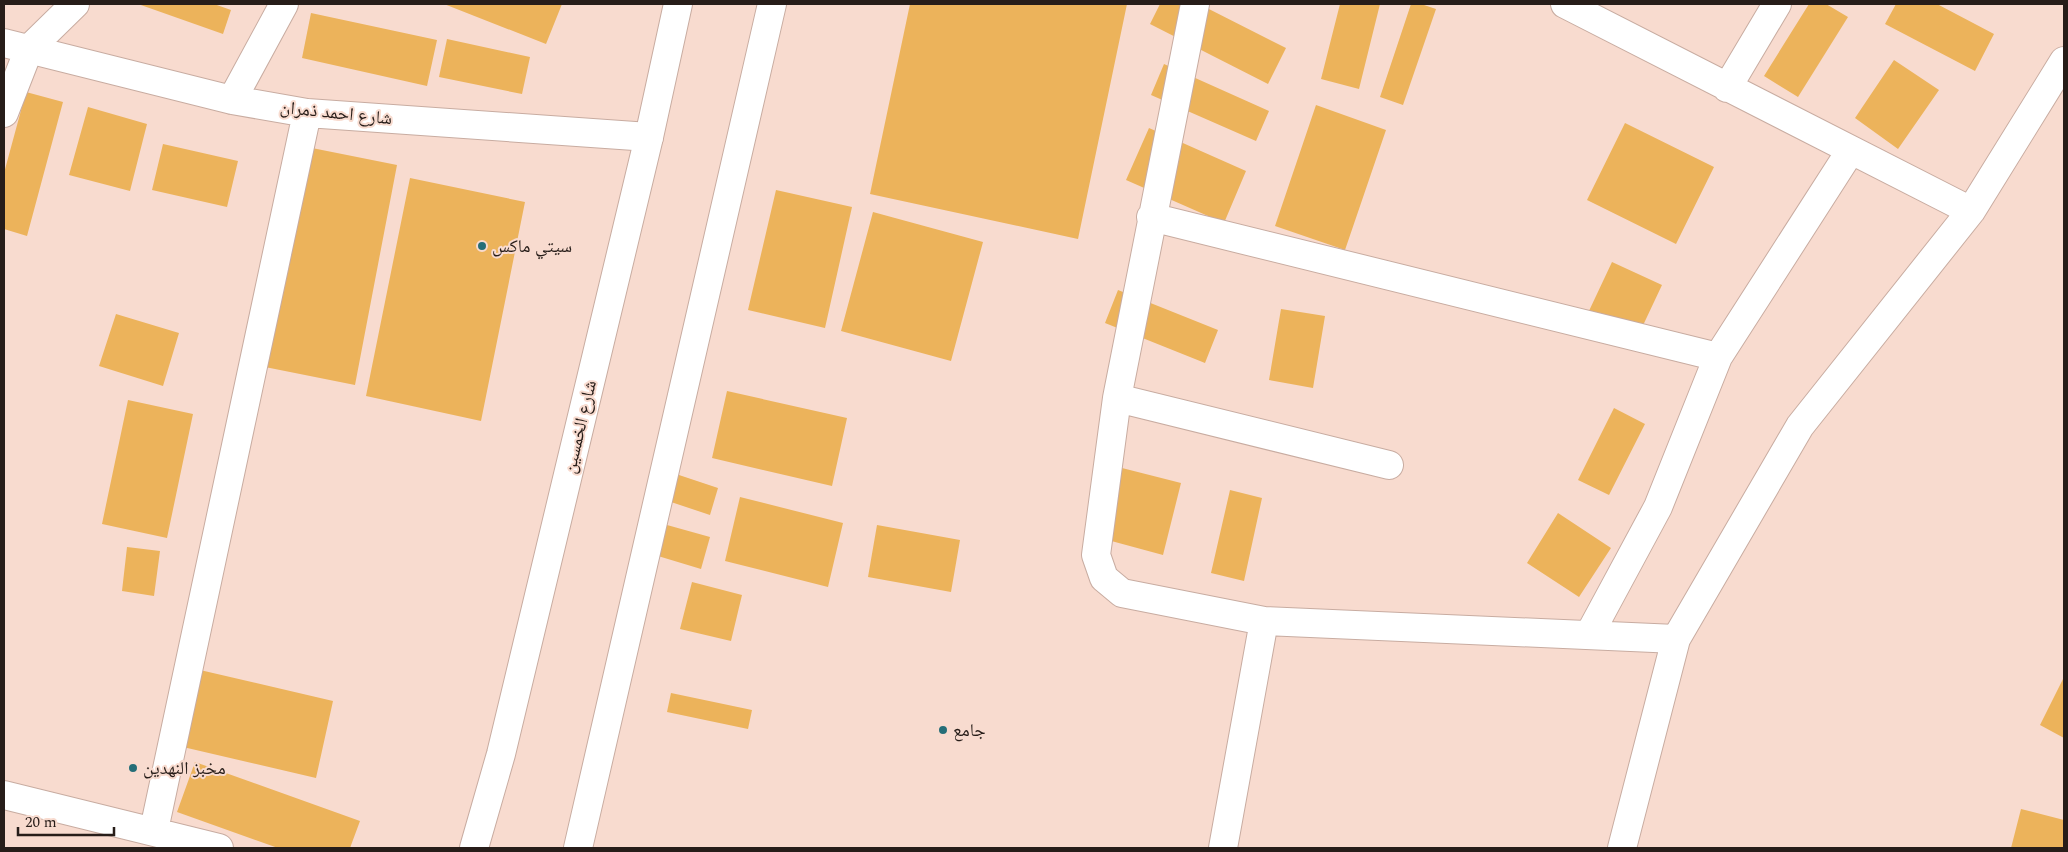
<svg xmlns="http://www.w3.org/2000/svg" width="2068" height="852" font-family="Spectral,'Noto Naskh Arabic',serif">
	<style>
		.building { fill: #ecb35b }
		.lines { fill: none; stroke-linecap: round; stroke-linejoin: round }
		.minor-casing { stroke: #c8aca1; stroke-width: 30 }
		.major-casing { stroke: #c8aca1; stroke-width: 30 }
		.minor { stroke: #fff; stroke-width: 28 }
		.major { stroke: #fff; stroke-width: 28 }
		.poi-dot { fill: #256e78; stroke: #f8dbcf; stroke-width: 2 }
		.labels { text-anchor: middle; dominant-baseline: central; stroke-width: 4; stroke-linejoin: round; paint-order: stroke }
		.street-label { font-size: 18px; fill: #271d19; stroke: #f8dbcf }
		.poi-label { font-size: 18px; fill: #271d19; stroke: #f8dbcf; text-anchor: start }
	</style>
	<rect width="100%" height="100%" fill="#f8dbcf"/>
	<path class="building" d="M 138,4 L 214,4 L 231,10 L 223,34 Z
		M 444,4 L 562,4 L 546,44 Z
		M 910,4 L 1127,4 L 1078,239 L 870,194 Z
		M 1160,4 L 1199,4 L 1286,48 L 1268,84 L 1150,24 Z
		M 1340,4 L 1380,4 L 1359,89 L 1321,79 Z
		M 1411,4 L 1421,4 L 1436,9 L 1403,105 L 1380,97 Z
		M 1809,4 L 1826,4 L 1848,17 L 1798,97 L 1764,76 Z
		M 1896,4 L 1937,4 L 1994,34 L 1975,71 L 1885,24 Z
		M 311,13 L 437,40 L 427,86 L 302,58 Z
		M 447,39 L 530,57 L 522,94 L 439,77 Z
		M 1894,60 L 1939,90 L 1898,149 L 1855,118 Z
		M 1164,64 L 1269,111 L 1256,141 L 1151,95 Z
		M 26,92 L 63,102 L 27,236 L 4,229 L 4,173 Z
		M 1316,105 L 1386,130 L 1345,250 L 1275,226 Z
		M 88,107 L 147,124 L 130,191 L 69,175 Z
		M 1625,123 L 1714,167 L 1676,244 L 1587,200 Z
		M 1149,128 L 1246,171 L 1224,223 L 1126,180 Z
		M 163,144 L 238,161 L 227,207 L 152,190 Z
		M 307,147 L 397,165 L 355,385 L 265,367 Z
		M 410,178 L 525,202 L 481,421 L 366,396 Z
		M 776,190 L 852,207 L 825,328 L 748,310 Z
		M 873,212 L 983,242 L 951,361 L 841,331 Z
		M 1612,262 L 1662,285 L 1638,336 L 1588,313 Z
		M 1118,290 L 1218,330 L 1205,363 L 1105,323 Z
		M 1281,309 L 1325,316 L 1313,388 L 1269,380 Z
		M 116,314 L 179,333 L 163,386 L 99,366 Z
		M 727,391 L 847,418 L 832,486 L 712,458 Z
		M 128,400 L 193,414 L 167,538 L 102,524 Z
		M 1614,408 L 1645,424 L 1609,495 L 1578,480 Z
		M 1122,468 L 1181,483 L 1163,555 L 1104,539 Z
		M 676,474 L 718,488 L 710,515 L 668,501 Z
		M 1230,490 L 1262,498 L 1244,581 L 1211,573 Z
		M 740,497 L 843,523 L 828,587 L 725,561 Z
		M 1558,513 L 1611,548 L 1579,597 L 1527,563 Z
		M 667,525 L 710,537 L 701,569 L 658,556 Z
		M 877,525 L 960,540 L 951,592 L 868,577 Z
		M 127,547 L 160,551 L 154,596 L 122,591 Z
		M 692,582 L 742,595 L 731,641 L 680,629 Z
		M 200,670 L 333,701 L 316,778 L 183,747 Z
		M 2064,677 L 2064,738 L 2040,725 Z
		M 671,693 L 752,710 L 748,729 L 667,712 Z
		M 195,762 L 360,821 L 350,848 L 278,848 L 177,812 Z
		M 2021,809 L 2064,820 L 2064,848 L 2011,848 Z"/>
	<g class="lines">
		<defs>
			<path id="minor" d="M 1195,4 L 1117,398 L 1096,555 L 1104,578 L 1122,593 L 1264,621 L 1676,639
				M 1565,4 L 1971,211
				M 4,43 L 232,100 L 307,113 L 649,137
				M 1727,88 L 1777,4
				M 232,100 L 284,4
				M 4,113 L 29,49 L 75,4
				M 1151,217 L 1718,357
				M 1117,398 L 1389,465
				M 1589,635 L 1658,507 L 1718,357 L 1851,150
				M 4,795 L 219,848
				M 154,830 L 307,113
				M 1223,848 L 1264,621
				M 1622,848 L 1676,639 L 1800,426 L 1971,211 L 2064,61"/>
			<path id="major" d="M 474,848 L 501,754 L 649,137 L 678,4
				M 578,848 L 772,4"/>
		</defs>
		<use href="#minor" class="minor-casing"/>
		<use href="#major" class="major-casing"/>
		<use href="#minor" class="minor"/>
		<use href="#major" class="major"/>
	</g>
	<g class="poi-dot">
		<circle cx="482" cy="246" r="5"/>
		<circle cx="943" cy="730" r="5"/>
		<circle cx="133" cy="768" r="5"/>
	</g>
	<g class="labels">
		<g class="street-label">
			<text transform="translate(336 113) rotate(6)">شارع احمد ذمران</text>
			<text transform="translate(580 427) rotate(-77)">شارع الخمسين</text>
		</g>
		<g class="poi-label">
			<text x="492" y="246">سيتي ماكس</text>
			<text x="953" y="730">جامع</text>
			<text x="143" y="768">مخبز النهدين</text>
		</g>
	</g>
	<rect width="2068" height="852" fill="none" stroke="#271d19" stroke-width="10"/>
	<path d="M18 827v8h96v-8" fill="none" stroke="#271d19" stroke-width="2.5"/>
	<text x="25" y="827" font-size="15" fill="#271d19" stroke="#f8dbcf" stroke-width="4" paint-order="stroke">20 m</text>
</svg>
